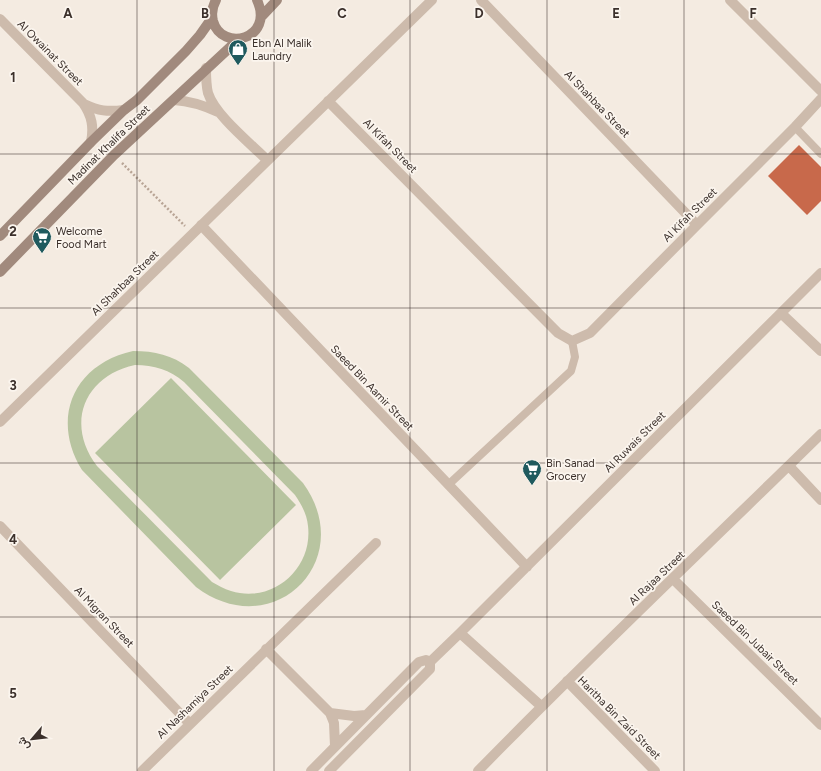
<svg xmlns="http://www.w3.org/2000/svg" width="821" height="771" font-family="Figtree,Vazirmatn,sans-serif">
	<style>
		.green { fill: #b8c4a0; fill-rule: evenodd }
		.building { fill: #c8694b }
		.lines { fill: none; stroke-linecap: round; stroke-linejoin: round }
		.path { stroke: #b9a596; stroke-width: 2.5; stroke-dasharray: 2 2; stroke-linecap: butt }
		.lane { stroke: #cdbbac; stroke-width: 8 }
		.street { stroke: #cdbbac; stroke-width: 10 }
		.secondary { stroke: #a18a7d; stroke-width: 10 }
		.grid { fill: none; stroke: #3b302b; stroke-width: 1; stroke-opacity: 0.55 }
		.labels { text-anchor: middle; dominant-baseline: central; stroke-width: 3.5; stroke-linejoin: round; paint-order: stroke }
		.poi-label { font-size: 11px; fill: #3b302b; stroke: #fbf5ee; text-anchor: start }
		.street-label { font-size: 11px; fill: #3b302b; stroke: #fbf5ee }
		.grid-label { font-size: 13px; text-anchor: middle; font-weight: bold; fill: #3b302b; stroke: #fbf5ee; stroke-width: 3.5; stroke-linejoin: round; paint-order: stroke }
	</style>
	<rect width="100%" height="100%" fill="#f4ebe1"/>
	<path class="green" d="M 133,351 C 155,351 172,355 189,368 L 303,483 C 359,560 273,645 196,587 L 82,470 C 50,418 74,364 133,351 ZM 135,365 C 154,365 170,370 184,382 L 295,495 C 301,504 307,514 308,526 C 313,568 273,604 231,591 C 224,589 218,585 212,582 L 97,466 C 65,424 84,376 135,365 Z
		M 171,378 L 296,505 L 220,580 L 95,453 Z"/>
	<path class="building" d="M 799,145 L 821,167 L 821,201 L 807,215 L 768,176 Z"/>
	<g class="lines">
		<path class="path" d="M 122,163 L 185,226"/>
		<path class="lane" d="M 795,127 L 821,154
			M 448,485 L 571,371 L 575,357 L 572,341"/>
		<path class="street" d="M 481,0 L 697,225
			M 730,0 L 821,91
			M 0,19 L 83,103 C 92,116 94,127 91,142
			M 206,68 C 206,77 206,85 208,93 C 215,115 250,143 267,160
			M 174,100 C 190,101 203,105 218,112
			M 328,101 L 558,333 L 572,341 L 590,333 L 697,225 L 795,127 L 821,99
			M 84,104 C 99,111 107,112 124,110
			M 201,225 L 527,567
			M 781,313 L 821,351
			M 0,422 L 432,0
			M 789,466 L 821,500
			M 0,526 L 190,724
			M 673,579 L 821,725
			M 460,633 L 541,706
			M 266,649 L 330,713 L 334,723 L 335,746
			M 430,662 L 460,633 L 821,273
			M 567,681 L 655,771
			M 330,713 L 354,716 L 366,715
			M 142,771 L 376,543
			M 311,771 L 419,662 L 426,660 L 430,662
			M 329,771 L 427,672 L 430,669 L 430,662
			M 478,771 C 590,656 707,546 821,434"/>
		<path class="secondary" d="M 216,0 C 212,7 211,13 213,21 C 222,53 275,39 257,0
			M 261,17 L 277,0
			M 0,236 L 91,142 L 124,110 L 137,100 L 186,51 L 200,35 L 212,18
			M 0,272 L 114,155 L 239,39"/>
	</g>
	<path class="grid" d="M 137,0 L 137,771M 274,0 L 274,771M 410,0 L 410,771M 547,0 L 547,771M 684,0 L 684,771M 0,154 L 821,154M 0,308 L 821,308M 0,463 L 821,463M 0,617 L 821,617"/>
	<defs>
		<symbol id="shop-pin" viewBox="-11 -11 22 30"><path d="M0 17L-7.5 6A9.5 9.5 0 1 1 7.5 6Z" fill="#1f5a5e" stroke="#fbf5ee"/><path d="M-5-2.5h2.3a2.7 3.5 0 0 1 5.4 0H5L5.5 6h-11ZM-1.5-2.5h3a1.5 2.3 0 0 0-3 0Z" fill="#fff"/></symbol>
		<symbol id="supermarket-pin" viewBox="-11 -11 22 30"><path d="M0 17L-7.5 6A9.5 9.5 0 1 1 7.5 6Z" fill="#1f5a5e" stroke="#fbf5ee"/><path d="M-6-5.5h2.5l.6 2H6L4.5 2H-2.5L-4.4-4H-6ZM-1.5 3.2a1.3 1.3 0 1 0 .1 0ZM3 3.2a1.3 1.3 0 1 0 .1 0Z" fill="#fff"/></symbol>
	</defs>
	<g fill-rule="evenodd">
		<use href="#shop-pin" x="227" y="38" width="22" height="30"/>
		<use href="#supermarket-pin" x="31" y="226" width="22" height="30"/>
		<use href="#supermarket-pin" x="521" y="458" width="22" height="30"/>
	</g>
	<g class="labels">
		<g class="poi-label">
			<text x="252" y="43">Ebn Al Malik<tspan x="252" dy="13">Laundry</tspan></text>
			<text x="56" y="231">Welcome<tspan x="56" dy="13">Food Mart</tspan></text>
			<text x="546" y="463">Bin Sanad<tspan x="546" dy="13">Grocery</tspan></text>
		</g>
		<g class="street-label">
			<text transform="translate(50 53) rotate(45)">Al Owainat Street</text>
			<text transform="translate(597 104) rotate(46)">Al Shahbaa Street</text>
			<text transform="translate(109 145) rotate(-44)">Madinat Khalifa Street</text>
			<text transform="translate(390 146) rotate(45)">Al Kifah Street</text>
			<text transform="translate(690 215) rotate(-45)">Al Kifah Street</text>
			<text transform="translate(125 283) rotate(-44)">Al Shahbaa Street</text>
			<text transform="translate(372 388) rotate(46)">Saeed Bin Aamir Street</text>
			<text transform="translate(635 442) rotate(-45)">Al Ruwais Street</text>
			<text transform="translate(657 578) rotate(-44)">Al Rajaa Street</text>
			<text transform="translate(104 617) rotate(46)">Al Migran Street</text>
			<text transform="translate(755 643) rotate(44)">Saeed Bin Jubair Street</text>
			<text transform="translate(195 702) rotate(-44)">Al Nashamiya Street</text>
			<text transform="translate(619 718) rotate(45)">Haritha Bin Zaid Street</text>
		</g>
	</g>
	<g class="grid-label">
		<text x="68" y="18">A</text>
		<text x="205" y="18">B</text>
		<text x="342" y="18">C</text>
		<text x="479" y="18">D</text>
		<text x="616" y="18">E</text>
		<text x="753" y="18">F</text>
		<text x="13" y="82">1</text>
		<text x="13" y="236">2</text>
		<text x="13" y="390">3</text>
		<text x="13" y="544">4</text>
		<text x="13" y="698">5</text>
	</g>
	<g transform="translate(32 739) rotate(242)" stroke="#fbf5ee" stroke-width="3" paint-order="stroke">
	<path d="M0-3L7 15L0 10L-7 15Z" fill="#3b302b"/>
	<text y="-6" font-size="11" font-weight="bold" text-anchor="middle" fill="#3b302b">ش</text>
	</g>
</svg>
